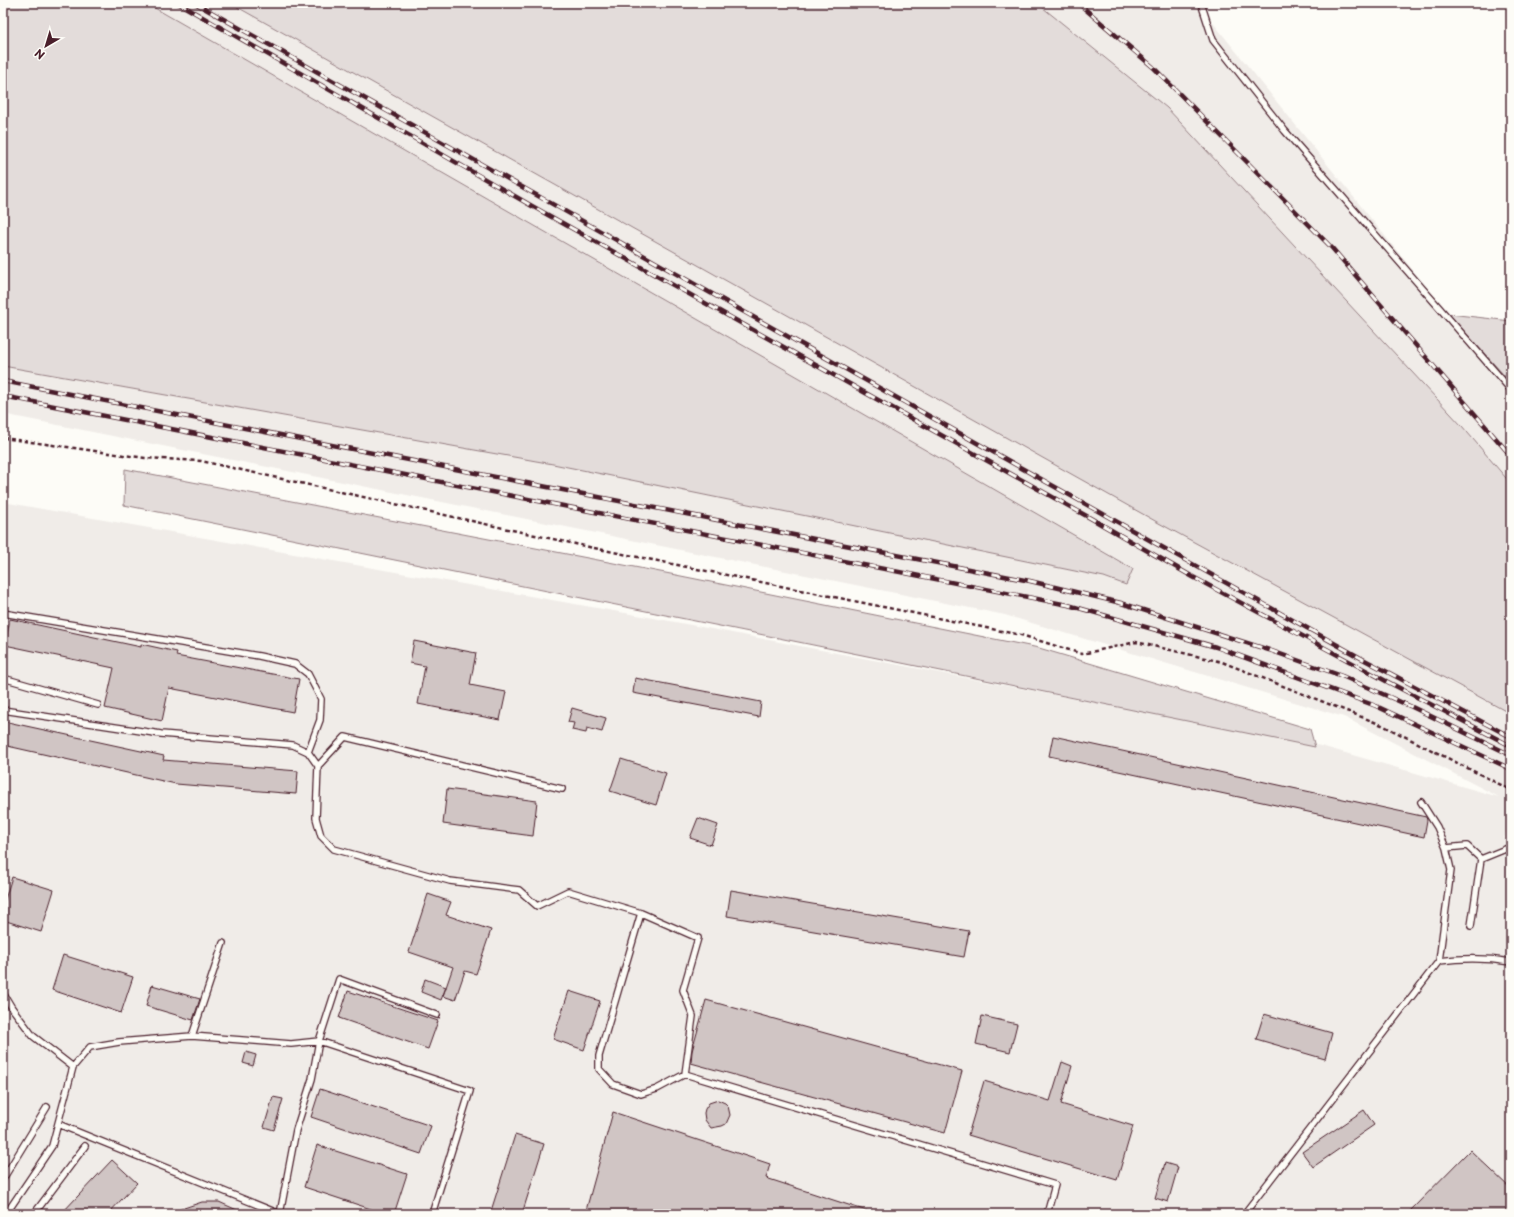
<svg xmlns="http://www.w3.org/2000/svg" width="1514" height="1217" font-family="'Playpen Sans',sans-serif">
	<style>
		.built { fill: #f0ece8 }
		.green { fill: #e3dcda; stroke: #967e82 }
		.building { fill: #d0c5c4; stroke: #4a1f2b }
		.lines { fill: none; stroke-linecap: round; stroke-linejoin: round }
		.lane-casing { stroke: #4a1f2b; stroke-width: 8 }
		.path { stroke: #4a1f2b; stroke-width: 2.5; stroke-dasharray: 4 3; stroke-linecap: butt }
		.lane { stroke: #fdfcf7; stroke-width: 5.5 }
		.rail-casing { stroke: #4a1f2b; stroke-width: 4.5 }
		.rail { stroke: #fdfcf7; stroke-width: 3; stroke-dasharray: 9; stroke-linecap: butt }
	</style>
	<rect width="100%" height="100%" fill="#fdfcf7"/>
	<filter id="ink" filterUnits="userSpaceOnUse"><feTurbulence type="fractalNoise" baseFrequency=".025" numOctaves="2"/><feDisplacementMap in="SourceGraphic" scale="8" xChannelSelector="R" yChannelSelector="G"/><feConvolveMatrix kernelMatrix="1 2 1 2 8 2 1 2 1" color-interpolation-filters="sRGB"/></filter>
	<g filter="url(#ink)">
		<path class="built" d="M 146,3 L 230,3 L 1157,522 L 1511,714 L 1511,817 L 1504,838 L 1511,841 L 1511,1214 L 3,1214 L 3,502 L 670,621 L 1321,746 L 1499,797 L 1344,717 L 1005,615 L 3,414 L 3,366 L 553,464 L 1104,577 L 1125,585 L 1133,569 Z
			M 1036,3 L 1197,3 L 1448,314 L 1511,383 L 1511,484 L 1462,426 L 1167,108 Z"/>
		<path class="green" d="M 3,3 L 146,3 L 1133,569 L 1126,585 L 1104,577 L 553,464 L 3,366 Z
			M 230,3 L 1037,3 L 1167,108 L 1462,426 L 1511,484 L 1511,714 L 1157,522 Z
			M 1449,314 L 1511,321 L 1511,383 Z
			M 125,469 L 681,576 L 1039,648 L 1310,729 L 1315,747 L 124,505 Z"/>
		<path class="building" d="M 10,619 L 141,647 L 141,644 L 177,652 L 176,656 L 299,679 L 293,712 L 169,688 L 162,721 L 105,708 L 114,668 L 5,645 Z
			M 414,641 L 476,653 L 470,685 L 506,692 L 500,720 L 418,704 L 425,666 L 410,663 Z
			M 635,678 L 761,702 L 759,717 L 633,693 Z
			M 572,708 L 606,718 L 602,732 L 587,728 L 586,733 L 572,730 L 574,723 L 568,722 Z
			M 3,721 L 164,756 L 163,760 L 298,771 L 296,794 L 176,784 L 3,745 Z
			M 1053,736 L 1426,817 L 1427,820 L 1424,837 L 1049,756 Z
			M 621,759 L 666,773 L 656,805 L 610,791 Z
			M 447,789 L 537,801 L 533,836 L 443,824 Z
			M 698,818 L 718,825 L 711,845 L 690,838 Z
			M 12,877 L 54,890 L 41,932 L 3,920 L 3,906 Z
			M 731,890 L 969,931 L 964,957 L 727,916 Z
			M 428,894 L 451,902 L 446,915 L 491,930 L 476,974 L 465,971 L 455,1000 L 443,996 L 453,967 L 409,952 Z
			M 63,955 L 133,977 L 121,1013 L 52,990 Z
			M 425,979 L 446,987 L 441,1000 L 421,992 Z
			M 152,985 L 200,999 L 193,1020 L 146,1006 Z
			M 348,991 L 438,1021 L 428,1049 L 339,1018 Z
			M 569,991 L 600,1001 L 584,1050 L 553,1039 Z
			M 706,1000 L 962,1071 L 945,1133 L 691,1063 L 692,1051 Z
			M 1264,1014 L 1332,1033 L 1325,1059 L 1256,1039 Z
			M 982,1016 L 1017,1024 L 1010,1052 L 976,1044 Z
			M 246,1052 L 256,1055 L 253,1066 L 243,1063 Z
			M 1062,1062 L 1072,1066 L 1061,1104 L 1133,1126 L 1117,1180 L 968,1135 L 984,1081 L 1050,1101 Z
			M 320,1089 L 431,1126 L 421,1154 L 311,1117 Z
			M 273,1097 L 283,1099 L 274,1130 L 264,1127 Z
			M 718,1100 L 725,1103 L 728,1106 L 730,1115 L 726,1124 L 722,1126 L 711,1128 L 705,1120 L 704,1113 L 705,1109 L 709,1103 Z
			M 1364,1110 L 1374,1125 L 1313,1167 L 1302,1152 Z
			M 613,1112 L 770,1164 L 766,1178 L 870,1212 L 870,1214 L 585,1214 Z
			M 515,1135 L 544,1144 L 522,1214 L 501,1214 L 491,1211 Z
			M 317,1145 L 407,1174 L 394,1214 L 386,1214 L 304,1187 Z
			M 1470,1150 L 1511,1189 L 1511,1209 L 1506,1214 L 1407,1214 Z
			M 112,1160 L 137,1183 L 108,1214 L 61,1214 Z
			M 1165,1163 L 1178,1167 L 1168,1202 L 1155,1198 Z
			M 202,1202 L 219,1202 L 246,1214 L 172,1214 L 172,1212 Z"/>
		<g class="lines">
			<defs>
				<path id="lane" d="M 1201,3 L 1213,40 L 1285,131 L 1511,390
					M 3,613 L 259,656 L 295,664 L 308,674 L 321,699 L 320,720 L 308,752
					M 3,678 L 98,705
					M 3,710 L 161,734 L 293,745 L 308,752 L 318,766 L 316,818 L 321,836 L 334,849 L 450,881 L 519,890 L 537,906 L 568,891 L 641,913 L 698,938 L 683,990 L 693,1016 L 685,1074
					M 318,766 L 345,737 L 562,789
					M 1446,848 L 1467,846 L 1481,859
					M 641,913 L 599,1056 L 599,1069 L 613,1084 L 641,1094 L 657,1089 L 685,1074 L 1055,1185 L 1047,1214
					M 1471,926 L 1481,859 L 1508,848 L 1511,848
					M 1439,961 C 1463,958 1487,958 1511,962
					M 3,993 L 12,1008 L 33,1036 L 73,1067
					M 192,1036 L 223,943
					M 58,1124 L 280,1214 L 296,1130 L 312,1079 L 319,1041 L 339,979 L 437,1015
					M 3,1179 L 47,1107
					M 6,1214 L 52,1146 L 73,1067 L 90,1047 L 119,1042 L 192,1036 L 291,1044 L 319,1041 L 470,1091 L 432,1214
					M 34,1214 L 85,1146
					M 1244,1214 L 1439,961 L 1451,870 L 1446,848 L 1437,827 L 1421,802"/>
			</defs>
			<use href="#lane" class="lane-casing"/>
			<path class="path" d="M 3,438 L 145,458 L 201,461 L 589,547 L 1021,635 L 1082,654 L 1136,642 L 1222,662 L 1382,725 L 1511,790"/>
			<use href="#lane" class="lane"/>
			<defs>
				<path id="rail" d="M 178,3 L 532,206 L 862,391 L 1092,519 L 1193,577 L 1386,681 L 1511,746
					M 195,3 L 1169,551 L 1359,657 L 1511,737
					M 1078,3 L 1153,67 L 1332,248 L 1511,456
					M 3,381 L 1030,581 L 1121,603 L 1269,650 L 1342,676 L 1412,707 L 1511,755
					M 3,396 L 1068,605 L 1216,647 L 1376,706 L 1511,769"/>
			</defs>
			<use href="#rail" class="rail-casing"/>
			<use href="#rail" class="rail"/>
		</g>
	</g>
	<rect width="1514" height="1217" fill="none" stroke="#fdfcf7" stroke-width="16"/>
	<rect x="8" y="8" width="1498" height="1201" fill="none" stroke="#4a1f2b" stroke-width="1.5" filter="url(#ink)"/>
	<g transform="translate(46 46) rotate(218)" stroke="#fdfcf7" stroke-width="3" paint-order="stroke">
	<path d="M0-3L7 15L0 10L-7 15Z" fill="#4a1f2b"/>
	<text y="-6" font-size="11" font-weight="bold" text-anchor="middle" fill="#4a1f2b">N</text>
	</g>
</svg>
